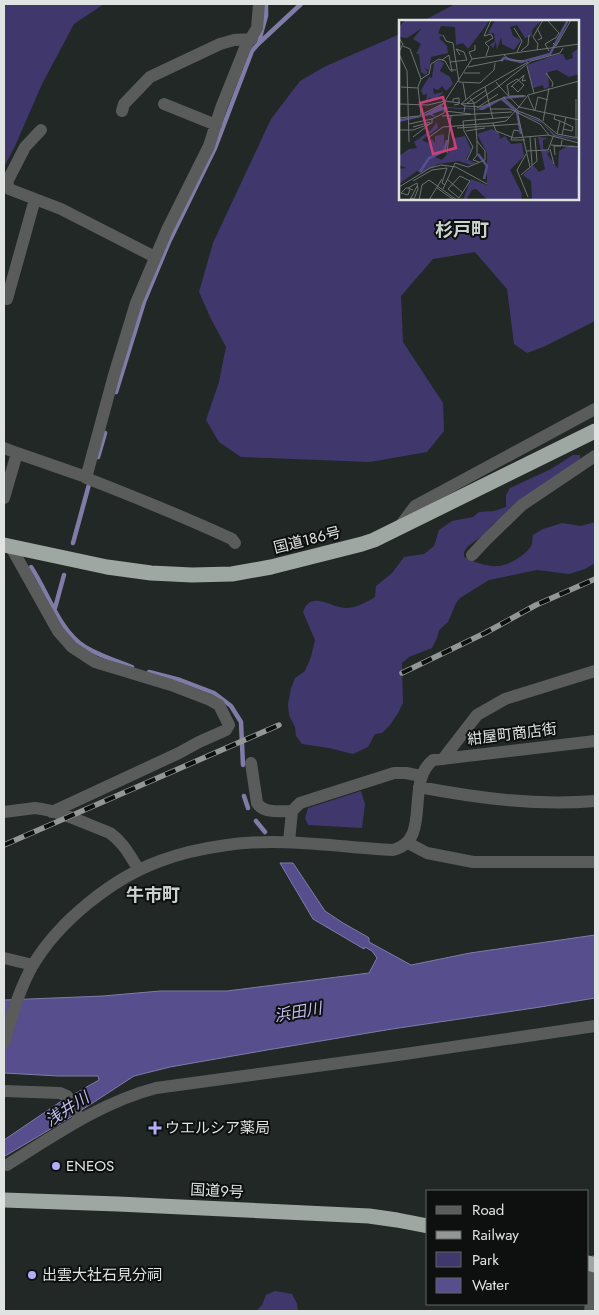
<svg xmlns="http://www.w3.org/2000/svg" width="599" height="1315" font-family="Jost,'Noto Sans JP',sans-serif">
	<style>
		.green { fill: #40386c }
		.water { fill: #574e8e; stroke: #807ba7 }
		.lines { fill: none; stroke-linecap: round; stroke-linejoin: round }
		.stream { stroke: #807ba7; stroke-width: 4.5 }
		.minor { stroke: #595c5a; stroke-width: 12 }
		.highway { stroke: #9fa7a3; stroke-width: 15 }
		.rail-casing { stroke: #939895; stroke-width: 5.5 }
		.rail { stroke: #0d100e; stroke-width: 4; stroke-dasharray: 11; stroke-linecap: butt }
		.poi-dot { fill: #b4acf9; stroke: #0d100e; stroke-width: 2 }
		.labels { text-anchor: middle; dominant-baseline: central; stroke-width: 4; stroke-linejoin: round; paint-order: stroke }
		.street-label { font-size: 15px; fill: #dfe3e1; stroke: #0d100e }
		.poi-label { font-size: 15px; fill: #dfe3e1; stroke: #0d100e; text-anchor: start }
		.water-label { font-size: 16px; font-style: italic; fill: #bfbbf3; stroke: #0d100e }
		.quarter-label { font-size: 18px; font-weight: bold; fill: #cbd3cf; stroke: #0d100e }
		.inset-river { fill: none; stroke: #574e8e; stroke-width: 2.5 }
		.inset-road { fill: none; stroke: #6d7370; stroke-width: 1 }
		.view { fill: #c84176; fill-opacity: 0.15; stroke: #c84176; stroke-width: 2.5 }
		.inset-edge { fill: none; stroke: #dfe3e1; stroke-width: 2.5 }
	</style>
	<rect width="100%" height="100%" fill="#212825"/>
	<path class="green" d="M 4,4 L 104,4 L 74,24 L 42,84 L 15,146 L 4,167 Z
		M 455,4 L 595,4 L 595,321 L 543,347 L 527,353 L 514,344 L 507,289 L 475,252 L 433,259 L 401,296 L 403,342 L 443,403 L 444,431 L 427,452 L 370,462 L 241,457 L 219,442 L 206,420 L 219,382 L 226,347 L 211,319 L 199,292 L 213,243 L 271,119 L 300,81 L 326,66 L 400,34 L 400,199 L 578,199 L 578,21 L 423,21 Z
		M 573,455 L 580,455 L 580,459 L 514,510 L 493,524 L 482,536 L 467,547 L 464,552 L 464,557 C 474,562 487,567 498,566 C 509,565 525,556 531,546 C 533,543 532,539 533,535 L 543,529 L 562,523 L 581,526 L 595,522 L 595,563 L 585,569 L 569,574 L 537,570 L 489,580 L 460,598 L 456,603 L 448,622 L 439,630 L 437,638 L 432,648 L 409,657 L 402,663 L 403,703 L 398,713 L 390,725 L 382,733 L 375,734 L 368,747 L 353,754 L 329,748 L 302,744 L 296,736 L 295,727 L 289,715 L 288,704 L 291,688 L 295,678 L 305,671 L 311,657 L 315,640 L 303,612 C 311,590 329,607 345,608 C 356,608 365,603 375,597 L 376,586 L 392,573 L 404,557 L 424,554 L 434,546 L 439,530 L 452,521 L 473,517 L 479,512 L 494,511 L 506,507 L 506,495 L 510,488 L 551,469 Z
		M 361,791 L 365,804 L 362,828 L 308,825 L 305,818 L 308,808 Z
		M 275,1291 L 292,1294 L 297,1304 L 298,1311 L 256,1311 L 262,1305 L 266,1295 Z"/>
	<path class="water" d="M 280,863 L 293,863 L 325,911 L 343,923 L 366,936 L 369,938 L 369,942 L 411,965 L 470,953 L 595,935 L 595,998 L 534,1008 L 392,1029 L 267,1050 L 170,1067 L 134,1076 L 71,1117 L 5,1156 L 4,1155 L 4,1140 L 60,1102 L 99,1080 L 98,1076 L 58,1076 L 4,1073 L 4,1000 L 103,996 L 160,991 L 227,991 L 369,973 L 377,958 L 372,951 L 365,947 L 364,949 L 313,919 Z"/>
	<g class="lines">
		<path class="stream" d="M 259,41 L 266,16 L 266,4
			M 116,392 L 144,302 L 169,242 L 215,148 L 252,51 L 258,44 L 301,4
			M 98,457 L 105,433
			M 73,543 L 90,481
			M 31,567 C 48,592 59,631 85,647 C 100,656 116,661 132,667
			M 55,608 L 64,575
			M 149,672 L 180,680 L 214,693 L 231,706 L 241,722 L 243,765
			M 244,796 L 248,808
			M 256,821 L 265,832"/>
		<path class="minor" d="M 164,104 L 216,125
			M 122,111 L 124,104 L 150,77 L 220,44 L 234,40 L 252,39
			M 41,130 L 25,147 L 7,182 L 9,189 L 61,209 L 155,257
			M 7,299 L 35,199
			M 4,448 L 17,453
			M 4,498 L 17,453 L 86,477
			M 400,526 L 415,506 L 595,409
			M 235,543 L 232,539 C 184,517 135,497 86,478 L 114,375 L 136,303 L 167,230 L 209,146 L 221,108 L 245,48 L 257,28 L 259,4
			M 11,547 L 58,631 L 72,647 L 95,662 L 171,685 L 210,700 L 219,705 L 229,725 L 226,730 L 199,742 L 179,753 L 52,812
			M 472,555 L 487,539 L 522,505 L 595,456
			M 443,759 L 477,715 L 505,699 L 595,671
			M 251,763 L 257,803 C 264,814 281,811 292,811
			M 419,787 C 477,798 536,806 595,801
			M 4,812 L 35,808 C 61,811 86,824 110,833 C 124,843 130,856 139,870
			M 289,842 L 292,811 L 300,803 L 394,773 L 406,773 L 421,776
			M 408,843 L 427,853 L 473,862 L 595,862
			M 4,958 L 33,965
			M 4,1043 C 12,1016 19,989 33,965 C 59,921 113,878 160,861 C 181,853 205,848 227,845 C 281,837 338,847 393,850 C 433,840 404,783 433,760 L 595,741
			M 4,1091 L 60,1093 L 67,1096 L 80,1120
			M 7,1165 C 55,1135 102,1102 156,1088 L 405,1054 L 595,1026
			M 590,1311 L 595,1261"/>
		<path class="highway" d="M 4,545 L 107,567 L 151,573 L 192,575 L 232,574 L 271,567 L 362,544 L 374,540 L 595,431
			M 4,1200 L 118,1204 L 369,1216 L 397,1220 L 428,1226
			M 588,1263 L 595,1265"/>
		<defs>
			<path id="rail" d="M 402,673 L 485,633 L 536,605 L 595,579
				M 4,845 L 279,725"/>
		</defs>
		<use href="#rail" class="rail-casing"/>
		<use href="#rail" class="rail"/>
	</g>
	<g class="poi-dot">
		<path d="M152.5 1120.5h5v5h5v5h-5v5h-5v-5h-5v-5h5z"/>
		<circle cx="56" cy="1166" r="5"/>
		<circle cx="32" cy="1275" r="5"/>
	</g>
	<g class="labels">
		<g class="street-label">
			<text transform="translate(307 540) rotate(-14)">国道186号</text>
			<text transform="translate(512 734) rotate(-7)">紺屋町商店街</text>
			<text transform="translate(217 1191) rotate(3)">国道9号</text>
		</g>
		<g class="poi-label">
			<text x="165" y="1128">ウエルシア薬局</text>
			<text x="66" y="1166">ENEOS</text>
			<text x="42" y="1275">出雲大社石見分祠</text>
		</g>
		<g class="water-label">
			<text transform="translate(298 1012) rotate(-10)">浜田川</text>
			<text transform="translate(67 1109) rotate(-33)">浅井川</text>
		</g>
		<g class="quarter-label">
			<text x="462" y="230">杉戸町</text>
			<text x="153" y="895">牛市町</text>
		</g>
	</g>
	<g transform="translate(399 20)">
		<rect width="180" height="180" fill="#212825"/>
		<path d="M 6,0 L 91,0 L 69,29 L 64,23 L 57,25 L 56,7 L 42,6 L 39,13 L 44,15 L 40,18 L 48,26 L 49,33 L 32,37 L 30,50 L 25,48 L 29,52 L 26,55 L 22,52 L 20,34 L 17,34 L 22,24 L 14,19 L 23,8 L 8,18 L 0,17 L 0,7 ZM 96,0 L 143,0 L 133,10 L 133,16 L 126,18 L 118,5 L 111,7 L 114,16 L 122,20 L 115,30 L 103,24 L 102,17 L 98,30 L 97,22 L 94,28 L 91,25 L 96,21 L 95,13 L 89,13 ZM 180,28 L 180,54 L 170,57 L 158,50 L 149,52 L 150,67 L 145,69 L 144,65 L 134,68 L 128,45 L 159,34 L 164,34 L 167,40 L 174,38 L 173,33 ZM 40,40 L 45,43 L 41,51 L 51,57 L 54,64 L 47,71 L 43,66 L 39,70 L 34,68 L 35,74 L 45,72 L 36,80 L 30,78 L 27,81 L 28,74 L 24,75 L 22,70 L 30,57 L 33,58 L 35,43 ZM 38,102 L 39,108 L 23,120 L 29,123 L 33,119 L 36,123 L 36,116 L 45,114 L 45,128 L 36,137 L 43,140 L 54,127 L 56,118 L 66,116 L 72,129 L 67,139 L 77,143 L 71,145 L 60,141 L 39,144 L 22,153 L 18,151 L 0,164 L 0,149 L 7,148 L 0,145 L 0,136 L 10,129 L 18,128 L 15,122 L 32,110 ZM 93,109 L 100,113 L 101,119 L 106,116 L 112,124 L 123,123 L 125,136 L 111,150 L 123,174 L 122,180 L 89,180 L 77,169 L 73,170 L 67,180 L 64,180 L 72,159 L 88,165 L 88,133 L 78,114 ZM 139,117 L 149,118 L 144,120 L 144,129 L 151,131 L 148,134 L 159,149 L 160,131 L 171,125 L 178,126 L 180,180 L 133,180 L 132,161 L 124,155 L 134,145 L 140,152 L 146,149 Z" fill="#40386c"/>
		<path d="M 104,78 L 122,94 L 140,100 L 156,115 L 178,119 L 180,120 L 155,116 L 143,103 L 115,91 L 102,80 L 84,90 L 50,88 L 33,94 L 37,97 L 31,95 L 0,102 L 0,99 L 23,96 L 45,83 L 43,87 L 79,89 Z" fill="#574e8e"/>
		<path class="inset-river" d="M 102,41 L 105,38 L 122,42 L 151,34 L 169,0M 104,78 L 125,76M 118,92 L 122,114M 79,134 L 88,146 L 85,159M 21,152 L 30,138 L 45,131 L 48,120"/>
		<path class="inset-road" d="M 148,0 L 160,13 L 156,19M 115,8 L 123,21 L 118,32M 138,8 L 143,18 L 139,20M 44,15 L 47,21 L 54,23 L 60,62 L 81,63 L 95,50 L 96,43M 0,18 L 4,24 L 0,32M 86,23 L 94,18 L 92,14 L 85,16 L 92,0M 86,23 L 90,27 L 87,36M 154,23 L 157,26 L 172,0M 4,26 L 11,29 L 22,59M 164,28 L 161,33 L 132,41 L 100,66 L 120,87 L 129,75 L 180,61M 138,30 L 139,24 L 134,17 L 144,0M 122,31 L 129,25 L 130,15M 150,31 L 146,24 L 156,18M 0,34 L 8,51 L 9,84M 61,35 L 57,29 L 65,32 L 68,40M 105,35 L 111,40 L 125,41M 73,39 L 70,32 L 76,30 L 76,25M 43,40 L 50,35 L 53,52M 51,42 L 68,40M 128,46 L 135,73M 69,47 L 104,40M 65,53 L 81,53M 147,53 L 154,63 L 153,67M 0,59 L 0,76M 64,63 L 67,80M 2,67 L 19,68M 86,67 L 94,99M 112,67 L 125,55 L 123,61 L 127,60M 110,76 L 108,65 L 118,59 L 125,65 L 119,72 L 113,66M 111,76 L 127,76M 129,76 L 135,90M 104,77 L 119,91 L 140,99 L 158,114 L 180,118M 71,78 L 75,83 L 78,121 L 78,135 L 74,140 L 80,142M 177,79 L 177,117M 46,81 L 61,83M 54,82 L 54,79 L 60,78 L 60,84 L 55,85M 68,83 L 87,70M 0,84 L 29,85 L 46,81 L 73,39 L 180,24M 63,84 L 76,83 L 100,66 L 97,62M 9,85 L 10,122M 66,86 L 82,87 L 106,77M 78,88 L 99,74M 92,89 L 111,89 L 141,104 L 150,115M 136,90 L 139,77 L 149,80M 46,91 L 72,94M 65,92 L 66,86 L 62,84 L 75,73 L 129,42M 22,95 L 19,67 L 22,59 L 30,54 L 32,44 L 40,39 L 46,41 L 51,50 L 57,50M 156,95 L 155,99 L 161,101 L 158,114M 43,96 L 113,92M 119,96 L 131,147M 0,98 L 20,96 L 45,83M 144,101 L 150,68M 161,101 L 174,107 L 173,111 L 164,109M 94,103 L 107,101 L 120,87 L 180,100M 10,104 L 33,99M 14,107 L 31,102M 58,108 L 120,104M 0,110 L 14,110 L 33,103 L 33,99 L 45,93 L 46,81M 67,111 L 86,108M 120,111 L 115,110 L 112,120 L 126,120M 163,115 L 167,97M 14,117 L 32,103M 131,117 L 133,145M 29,118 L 44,107 L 94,103 L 97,111 L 115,118 L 149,115 L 180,123M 152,125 L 180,127M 151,129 L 155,144M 127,131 L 149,130 L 154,117M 48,133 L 52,96M 127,134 L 118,150 L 129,177M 156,135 L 155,126 L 162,126 L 163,120M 68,140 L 74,127 L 65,111 L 64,101 L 110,97M 122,155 L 138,141 L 136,118M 61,156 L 49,169 L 60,178 L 62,175M 61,156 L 71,161 L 62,175M 48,159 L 64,173M 14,161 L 33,150 L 48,148 L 43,163 L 46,165M 0,167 L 31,148 L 42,145 L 57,147 L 88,164M 9,168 L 18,163 L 19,169 L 15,179 L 11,178M 38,168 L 55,180M 11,169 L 9,175 L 2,173 L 7,168 L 9,168 L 14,170M 44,169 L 56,143 L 69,147 L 86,140 L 86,131 L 78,121M 11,180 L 18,166M 20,180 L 23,165 L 30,160 L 58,180M 30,180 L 43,159"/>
		<path class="view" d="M 44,77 L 57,128 L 34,134 L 21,83 Z"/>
		<rect width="180" height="180" class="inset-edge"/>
	</g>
	<rect width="599" height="1315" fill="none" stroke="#dfe3e1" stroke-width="10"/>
	<rect x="426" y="1190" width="162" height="115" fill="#0d100e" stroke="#616462"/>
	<rect x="436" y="1206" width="25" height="8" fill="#595c5a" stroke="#616462"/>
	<text x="472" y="1215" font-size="15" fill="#dfe3e1">Road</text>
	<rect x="436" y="1231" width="25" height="8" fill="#939895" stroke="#616462"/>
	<text x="472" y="1240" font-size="15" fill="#dfe3e1">Railway</text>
	<rect x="436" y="1252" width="25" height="15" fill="#40386c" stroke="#616462"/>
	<text x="472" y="1265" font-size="15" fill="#dfe3e1">Park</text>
	<rect x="436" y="1278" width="25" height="15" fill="#574e8e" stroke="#616462"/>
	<text x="472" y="1290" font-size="15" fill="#dfe3e1">Water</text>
</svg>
